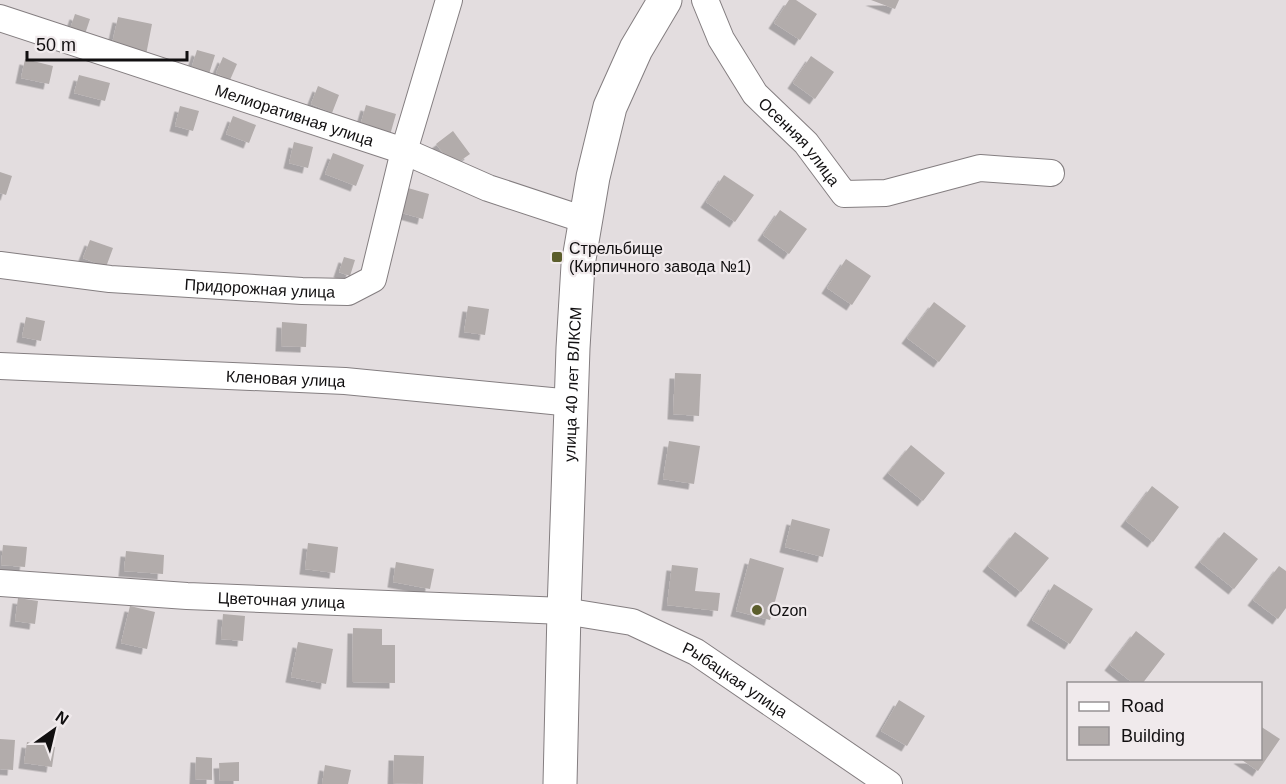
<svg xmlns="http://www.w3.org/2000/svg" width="1286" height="784" font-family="Arial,sans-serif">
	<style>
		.building { fill: #b2acab; filter: url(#shadow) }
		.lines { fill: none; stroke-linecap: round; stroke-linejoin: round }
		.minor-casing { stroke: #847e80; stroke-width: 28 }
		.tertiary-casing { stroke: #847e80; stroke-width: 35 }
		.minor { stroke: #fff; stroke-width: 26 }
		.tertiary { stroke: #fff; stroke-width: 33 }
		.poi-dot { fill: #5c5e2c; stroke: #f0eaec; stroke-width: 2 }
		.labels { text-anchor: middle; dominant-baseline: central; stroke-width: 4.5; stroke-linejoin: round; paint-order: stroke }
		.street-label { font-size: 16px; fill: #110f10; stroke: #f0eaec }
		.poi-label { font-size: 16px; fill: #110f10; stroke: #f0eaec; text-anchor: start }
	</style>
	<defs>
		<filter id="shadow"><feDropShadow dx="-5.5" dy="5.5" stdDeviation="0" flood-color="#0004"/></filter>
	</defs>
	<rect width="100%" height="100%" fill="#e3dddf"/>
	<path class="building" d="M 789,0 L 796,0 L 817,14 L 800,40 L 774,23 Z
		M 871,0 L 899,0 L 895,9 Z
		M 75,14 L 90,19 L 85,34 L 70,29 Z
		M 118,17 L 152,24 L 146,55 L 111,48 Z
		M 197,50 L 215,55 L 209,74 L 191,69 Z
		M 811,56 L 834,72 L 815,99 L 793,83 Z
		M 223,57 L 237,64 L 230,80 L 216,73 Z
		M 25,59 L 53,66 L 49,84 L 21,78 Z
		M 79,75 L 110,83 L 105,101 L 74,93 Z
		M 318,86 L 339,95 L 332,113 L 311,104 Z
		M 366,105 L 396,114 L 390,135 L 360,126 Z
		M 180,106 L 199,111 L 193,131 L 175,126 Z
		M 233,116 L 256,125 L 249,143 L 226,134 Z
		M 453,131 L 470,154 L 453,166 L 436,144 Z
		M 294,142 L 313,147 L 308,168 L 289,163 Z
		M 333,153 L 364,165 L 356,186 L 325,174 Z
		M 0,172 L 12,176 L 6,195 L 0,193 Z
		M 724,175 L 754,195 L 735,222 L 706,202 Z
		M 408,188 L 429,194 L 423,219 L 402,213 Z
		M 780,210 L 807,229 L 789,254 L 763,235 Z
		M 90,240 L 113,248 L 106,267 L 83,258 Z
		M 344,257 L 355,260 L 350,276 L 339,272 Z
		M 846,259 L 871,276 L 852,305 L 827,288 Z
		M 934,302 L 966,326 L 939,362 L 907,338 Z
		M 468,306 L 489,309 L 485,335 L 464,332 Z
		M 26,317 L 45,321 L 41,341 L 22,337 Z
		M 282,322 L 307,324 L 306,347 L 281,346 Z
		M 675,373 L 701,374 L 699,416 L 673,414 Z
		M 669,441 L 700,446 L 694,484 L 663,479 Z
		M 911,445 L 945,473 L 923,501 L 888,473 Z
		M 1152,486 L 1179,507 L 1153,542 L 1126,521 Z
		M 792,519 L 830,529 L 823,557 L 785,547 Z
		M 1015,532 L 1049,558 L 1021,592 L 988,566 Z
		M 1224,532 L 1258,559 L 1234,589 L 1200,562 Z
		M 308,543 L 338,547 L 335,573 L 305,569 Z
		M 3,545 L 27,547 L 25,567 L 1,565 Z
		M 126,551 L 164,555 L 163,574 L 124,571 Z
		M 750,558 L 784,568 L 770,620 L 736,611 Z
		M 396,562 L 434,569 L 430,589 L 393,582 Z
		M 672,565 L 698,568 L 695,591 L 720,593 L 718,611 L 667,605 Z
		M 1279,566 L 1286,571 L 1286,608 L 1278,619 L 1253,600 Z
		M 1054,584 L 1093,609 L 1070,644 L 1032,620 Z
		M 18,598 L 38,601 L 35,624 L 15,621 Z
		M 130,606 L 155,612 L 147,649 L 121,643 Z
		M 223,614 L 245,616 L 243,641 L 221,639 Z
		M 353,628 L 382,629 L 382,645 L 395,645 L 395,683 L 352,682 Z
		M 1136,631 L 1165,654 L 1142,684 L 1134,684 L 1110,665 Z
		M 298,642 L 333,649 L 326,684 L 291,677 Z
		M 899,700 L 925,716 L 907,746 L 881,731 Z
		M 1260,726 L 1280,739 L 1258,771 L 1239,758 L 1260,758 Z
		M 0,739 L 15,740 L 13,770 L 0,769 Z
		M 27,742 L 55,747 L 52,767 L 24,763 Z
		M 394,755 L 424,756 L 423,784 L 393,783 Z
		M 196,757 L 212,758 L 212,780 L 195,779 Z
		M 239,762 L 239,781 L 220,781 L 219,763 Z
		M 325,765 L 351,770 L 348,784 L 322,784 Z"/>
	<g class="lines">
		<defs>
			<g id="minor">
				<path id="s1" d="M 705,0 L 721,39 L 755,94 L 806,143 L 844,194 L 886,193 L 980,168 L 1051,173"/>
				<path id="s2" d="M 0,18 L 404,151 L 488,188 L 585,220"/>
				<path id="s3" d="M 0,265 L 110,279 L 302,291 L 348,292 L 373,279 L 404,151 L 449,0"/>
				<path id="s4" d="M 0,366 L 345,381 L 572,403"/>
				<path id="s5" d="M 0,583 L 187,596 L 564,611 L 632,622 L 696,652 L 889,784"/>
			</g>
			<g id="tertiary">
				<path id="s6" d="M 560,784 L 564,611 L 573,348 L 578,265 L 593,177 L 610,107 L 636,49 L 665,0"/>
			</g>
		</defs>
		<use href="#minor" class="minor-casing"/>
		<use href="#tertiary" class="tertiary-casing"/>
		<use href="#minor" class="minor"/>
		<use href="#tertiary" class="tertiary"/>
	</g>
	<g class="poi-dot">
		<rect x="551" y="251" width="12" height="12" rx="3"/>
		<circle cx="757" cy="610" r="6"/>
	</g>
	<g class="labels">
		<g class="street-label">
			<text stroke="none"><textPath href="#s2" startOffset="310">Мелиоративная улица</textPath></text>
			<text stroke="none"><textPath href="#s1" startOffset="172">Осенняя улица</textPath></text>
			<text stroke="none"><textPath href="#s3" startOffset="261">Придорожная улица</textPath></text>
			<text stroke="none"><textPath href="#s4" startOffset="286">Кленовая улица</textPath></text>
			<text stroke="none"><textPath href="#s6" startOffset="400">улица 40 лет ВЛКСМ</textPath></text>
			<text stroke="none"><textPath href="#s5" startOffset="282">Цветочная улица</textPath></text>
			<text stroke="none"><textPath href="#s5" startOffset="752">Рыбацкая улица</textPath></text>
		</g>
		<g class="poi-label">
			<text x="569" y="248">Стрельбище<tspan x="569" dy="18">(Кирпичного завода №1)</tspan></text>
			<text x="769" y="610">Ozon</text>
		</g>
	</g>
	<rect x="1067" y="682" width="195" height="78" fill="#f0eaec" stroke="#979294" stroke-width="1.5"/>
	<rect x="1079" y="702" width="30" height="9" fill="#ffffff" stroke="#979294" stroke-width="1.5"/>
	<text x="1121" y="712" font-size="18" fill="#110f10">Road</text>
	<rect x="1079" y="727" width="30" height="18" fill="#b2acab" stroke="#979294" stroke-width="1.5"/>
	<text x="1121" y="742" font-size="18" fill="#110f10">Building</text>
	<g transform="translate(54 730) rotate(34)" stroke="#f0eaec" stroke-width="4.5" paint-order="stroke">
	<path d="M0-4.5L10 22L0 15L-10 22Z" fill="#110f10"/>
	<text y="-9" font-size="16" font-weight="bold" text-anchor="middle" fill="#110f10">N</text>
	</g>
	<path d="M27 51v9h160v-9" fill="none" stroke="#110f10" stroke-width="3"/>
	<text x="36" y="51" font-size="18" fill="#110f10" stroke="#f0eaec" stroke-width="4.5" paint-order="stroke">50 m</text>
</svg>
